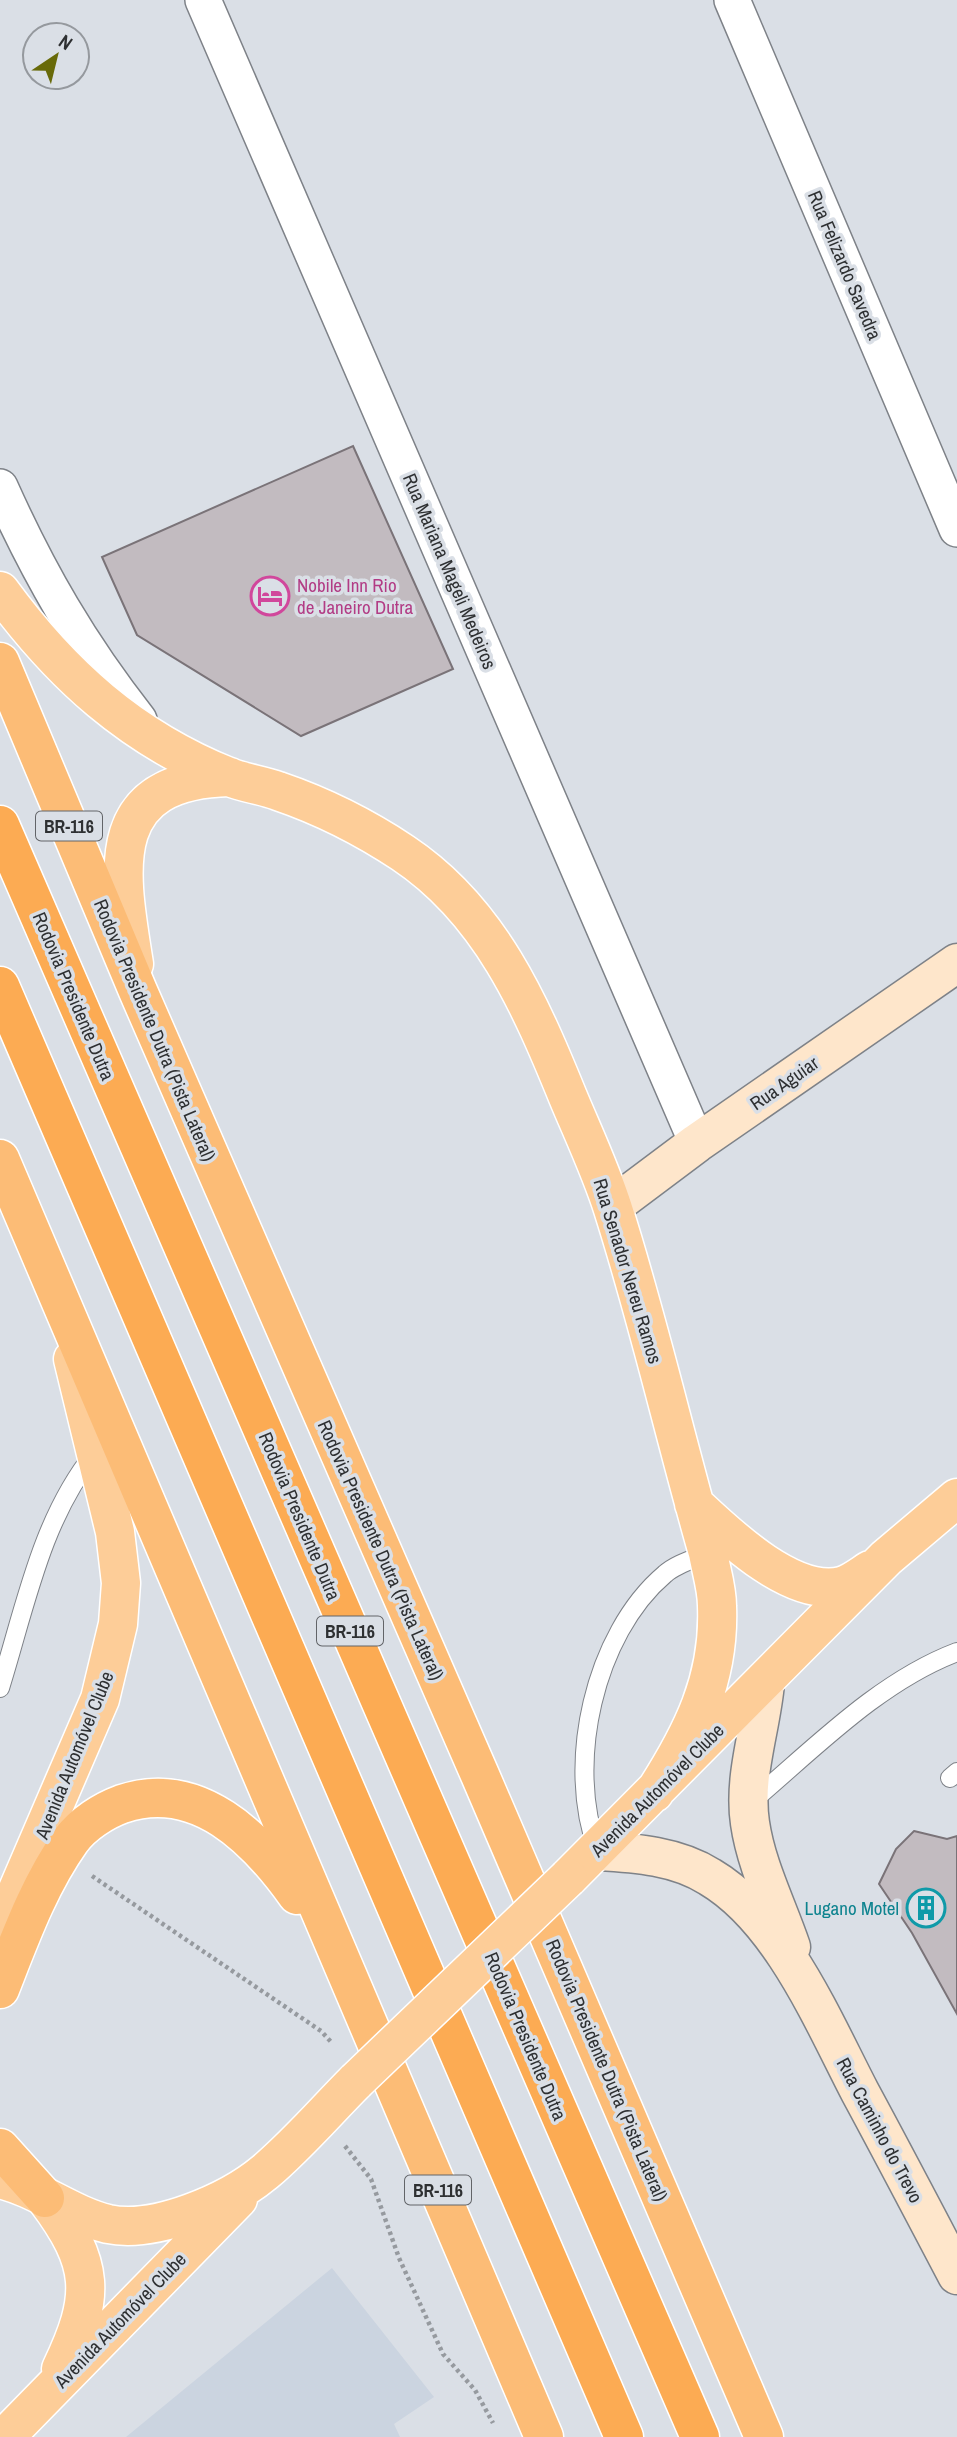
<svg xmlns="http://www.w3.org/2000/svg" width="957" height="2437" font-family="'Archivo Narrow',sans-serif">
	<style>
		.built { fill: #cbd4e0 }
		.building { fill: #c2bbc0; stroke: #7a7378; stroke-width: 2 }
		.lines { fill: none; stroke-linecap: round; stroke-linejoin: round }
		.service-casing { stroke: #7e8288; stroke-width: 20 }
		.minor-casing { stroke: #7e8288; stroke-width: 38 }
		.secondary-casing { stroke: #7e8288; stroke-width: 41 }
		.primary-casing { stroke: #fff; stroke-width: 41 }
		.trunk-casing { stroke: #fff; stroke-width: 41 }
		.motorway-casing { stroke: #fff; stroke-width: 41 }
		.path { stroke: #969a9f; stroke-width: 4.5; stroke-dasharray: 3.5 3.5; stroke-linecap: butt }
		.service { stroke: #fff; stroke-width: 18 }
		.minor { stroke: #fff; stroke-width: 35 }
		.secondary { stroke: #fee6cb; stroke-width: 38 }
		.primary { stroke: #fdcd98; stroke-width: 38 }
		.trunk { stroke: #fcbc76; stroke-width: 38 }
		.motorway { stroke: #fcab53; stroke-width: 38 }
		.primary-bridge-casing { stroke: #fff; stroke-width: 41; stroke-linecap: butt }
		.primary-bridge { stroke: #fdcd98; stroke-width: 38 }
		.labels { text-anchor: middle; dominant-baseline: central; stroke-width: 7; stroke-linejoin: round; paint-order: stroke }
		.shield { fill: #dadfe6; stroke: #626468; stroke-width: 2 }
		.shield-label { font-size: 18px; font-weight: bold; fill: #2e3032 }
		.street-label { font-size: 19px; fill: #2e3032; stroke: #dadfe6 }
		.hotel-label { font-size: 19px; fill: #b23c85; stroke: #dadfe6; text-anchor: start }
		.culture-label { font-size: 19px; fill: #0d838f; stroke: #dadfe6; text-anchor: end }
	</style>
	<rect width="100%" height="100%" fill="#dadfe6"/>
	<path class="built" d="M 332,2268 L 434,2397 L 394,2424 L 400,2437 L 126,2437 Z"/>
	<path class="building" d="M 353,446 L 453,669 L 301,736 L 137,635 L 102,557 Z
		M 914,1831 L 947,1839 L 957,1836 L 957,2014 L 912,1933 L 879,1884 L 896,1849 Z"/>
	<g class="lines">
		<defs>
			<path id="service" d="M 0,1688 C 25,1608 41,1520 94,1454
				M 950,1778 L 957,1772
				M 750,1803 C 814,1749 878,1682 957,1652
				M 598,1851 C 565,1765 594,1634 665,1574 C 676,1564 694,1559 708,1553"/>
			<path id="minor" d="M 203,0 L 697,1143
				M 732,0 L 957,529
				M 0,487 C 39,574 80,645 139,720"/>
			<path id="secondary" d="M 613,1206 L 697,1143 L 957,963
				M 765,1683 C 761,1729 743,1776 750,1823 C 756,1865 777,1906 791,1947
				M 598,1851 C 636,1853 677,1856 710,1877 C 781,1919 823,2021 860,2092 C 893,2153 925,2214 957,2275"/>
			<path id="primary" d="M 0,591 C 61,674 131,738 229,777 C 244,783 262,785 278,791 C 322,806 364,827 403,853 C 490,911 530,1004 568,1097 C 583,1133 601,1171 613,1209 C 649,1322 675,1438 708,1553 C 711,1570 717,1588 717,1606 C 720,1679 692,1734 654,1793
				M 134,964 C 119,870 101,780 230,777
				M 694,1504 C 727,1535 792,1598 842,1586 C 852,1583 862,1575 870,1570
				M 568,1878 L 886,1558 L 957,1498
				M 0,1931 L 100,1699 L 118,1624 L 121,1583 L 115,1532 L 73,1359
				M 0,2179 C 38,2188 70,2215 108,2224 C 155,2234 229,2202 265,2172 C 298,2144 326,2111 356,2081
				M 46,2199 C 95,2264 96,2296 61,2369
				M 5,2437 L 238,2199"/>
			<path id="trunk" d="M 0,662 L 138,991 L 480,1775 L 764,2437
				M 0,1159 L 544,2437
				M 0,1989 C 20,1938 39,1885 71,1840 C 83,1824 103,1811 122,1804 C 198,1778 257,1839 297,1895
				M 0,2148 L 45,2198"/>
			<path id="motorway" d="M 0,825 L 700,2437
				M 0,986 L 624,2437"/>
		</defs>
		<use href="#service" class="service-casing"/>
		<use href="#minor" class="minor-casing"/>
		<use href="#secondary" class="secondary-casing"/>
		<use href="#primary" class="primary-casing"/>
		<use href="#trunk" class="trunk-casing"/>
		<use href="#motorway" class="motorway-casing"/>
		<path class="path" d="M 92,1876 L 321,2031 L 332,2043
			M 345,2146 L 371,2179 L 399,2258 L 443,2354 L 475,2390 L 493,2423"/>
		<use href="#service" class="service"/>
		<use href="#minor" class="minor"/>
		<use href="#secondary" class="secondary"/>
		<use href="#primary" class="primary"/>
		<use href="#trunk" class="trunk"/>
		<use href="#motorway" class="motorway"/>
		<defs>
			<path id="primary-bridge" d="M 356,2081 L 568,1878"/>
		</defs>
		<use href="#primary-bridge" class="primary-bridge-casing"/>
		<use href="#primary-bridge" class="primary-bridge"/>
	</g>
	<defs>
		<symbol id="hotel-ring" viewBox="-11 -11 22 22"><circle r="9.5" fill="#dadfe6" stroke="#d1479c" stroke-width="1.5"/><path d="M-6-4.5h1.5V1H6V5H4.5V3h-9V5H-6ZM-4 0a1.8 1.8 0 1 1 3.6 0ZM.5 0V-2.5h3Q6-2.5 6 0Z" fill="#d1479c"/></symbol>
		<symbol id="building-ring" viewBox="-11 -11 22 22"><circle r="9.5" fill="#dadfe6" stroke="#0f9aa8" stroke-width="1.5"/><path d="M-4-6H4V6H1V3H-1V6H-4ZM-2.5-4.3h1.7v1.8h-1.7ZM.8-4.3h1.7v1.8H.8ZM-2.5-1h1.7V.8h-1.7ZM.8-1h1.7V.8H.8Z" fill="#0f9aa8"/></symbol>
	</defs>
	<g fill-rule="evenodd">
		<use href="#hotel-ring" x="248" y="574" width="44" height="44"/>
		<use href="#building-ring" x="904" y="1886" width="44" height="44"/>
	</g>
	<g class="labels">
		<g class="shield">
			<rect x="36" y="811.5" width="66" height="29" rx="5"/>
			<rect x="317" y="1616.5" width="66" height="29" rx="5"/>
			<rect x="405" y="2175.5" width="66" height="29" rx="5"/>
		</g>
		<g class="shield-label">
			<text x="69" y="826">BR-116</text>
			<text x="350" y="1631">BR-116</text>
			<text x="438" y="2190">BR-116</text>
		</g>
		<g class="street-label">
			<text transform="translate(845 265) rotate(67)">Rua Felizardo Savedra</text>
			<text transform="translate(450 571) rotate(67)">Rua Mariana Mageli Medeiros</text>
			<text transform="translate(74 996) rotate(67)">Rodovia Presidente Dutra</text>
			<text transform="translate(155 1030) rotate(67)">Rodovia Presidente Dutra (Pista Lateral)</text>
			<text transform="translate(784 1083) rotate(-35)">Rua Aguiar</text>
			<text transform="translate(628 1271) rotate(73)">Rua Senador Nereu Ramos</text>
			<text transform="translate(300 1516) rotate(67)">Rodovia Presidente Dutra</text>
			<text transform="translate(381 1550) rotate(66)">Rodovia Presidente Dutra (Pista Lateral)</text>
			<text transform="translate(74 1755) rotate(-68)">Avenida Automóvel Clube</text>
			<text transform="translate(657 1790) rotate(-45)">Avenida Automóvel Clube</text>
			<text transform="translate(526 2036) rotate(67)">Rodovia Presidente Dutra</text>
			<text transform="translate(607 2070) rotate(67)">Rodovia Presidente Dutra (Pista Lateral)</text>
			<text transform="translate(880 2130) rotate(62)">Rua Caminho do Trevo</text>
			<text transform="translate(120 2320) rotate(-46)">Avenida Automóvel Clube</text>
		</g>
		<g class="hotel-label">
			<text x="297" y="585">Nobile Inn Rio<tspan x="297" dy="22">de Janeiro Dutra</tspan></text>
		</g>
		<g class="culture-label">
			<text x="899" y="1908">Lugano Motel</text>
		</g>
	</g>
	<g transform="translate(56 56) rotate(35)"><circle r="33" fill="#dadfe6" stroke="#95999e" stroke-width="2"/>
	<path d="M0-5L12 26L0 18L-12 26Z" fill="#686a09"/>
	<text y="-10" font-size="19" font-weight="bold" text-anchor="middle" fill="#2e3032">N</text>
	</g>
</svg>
